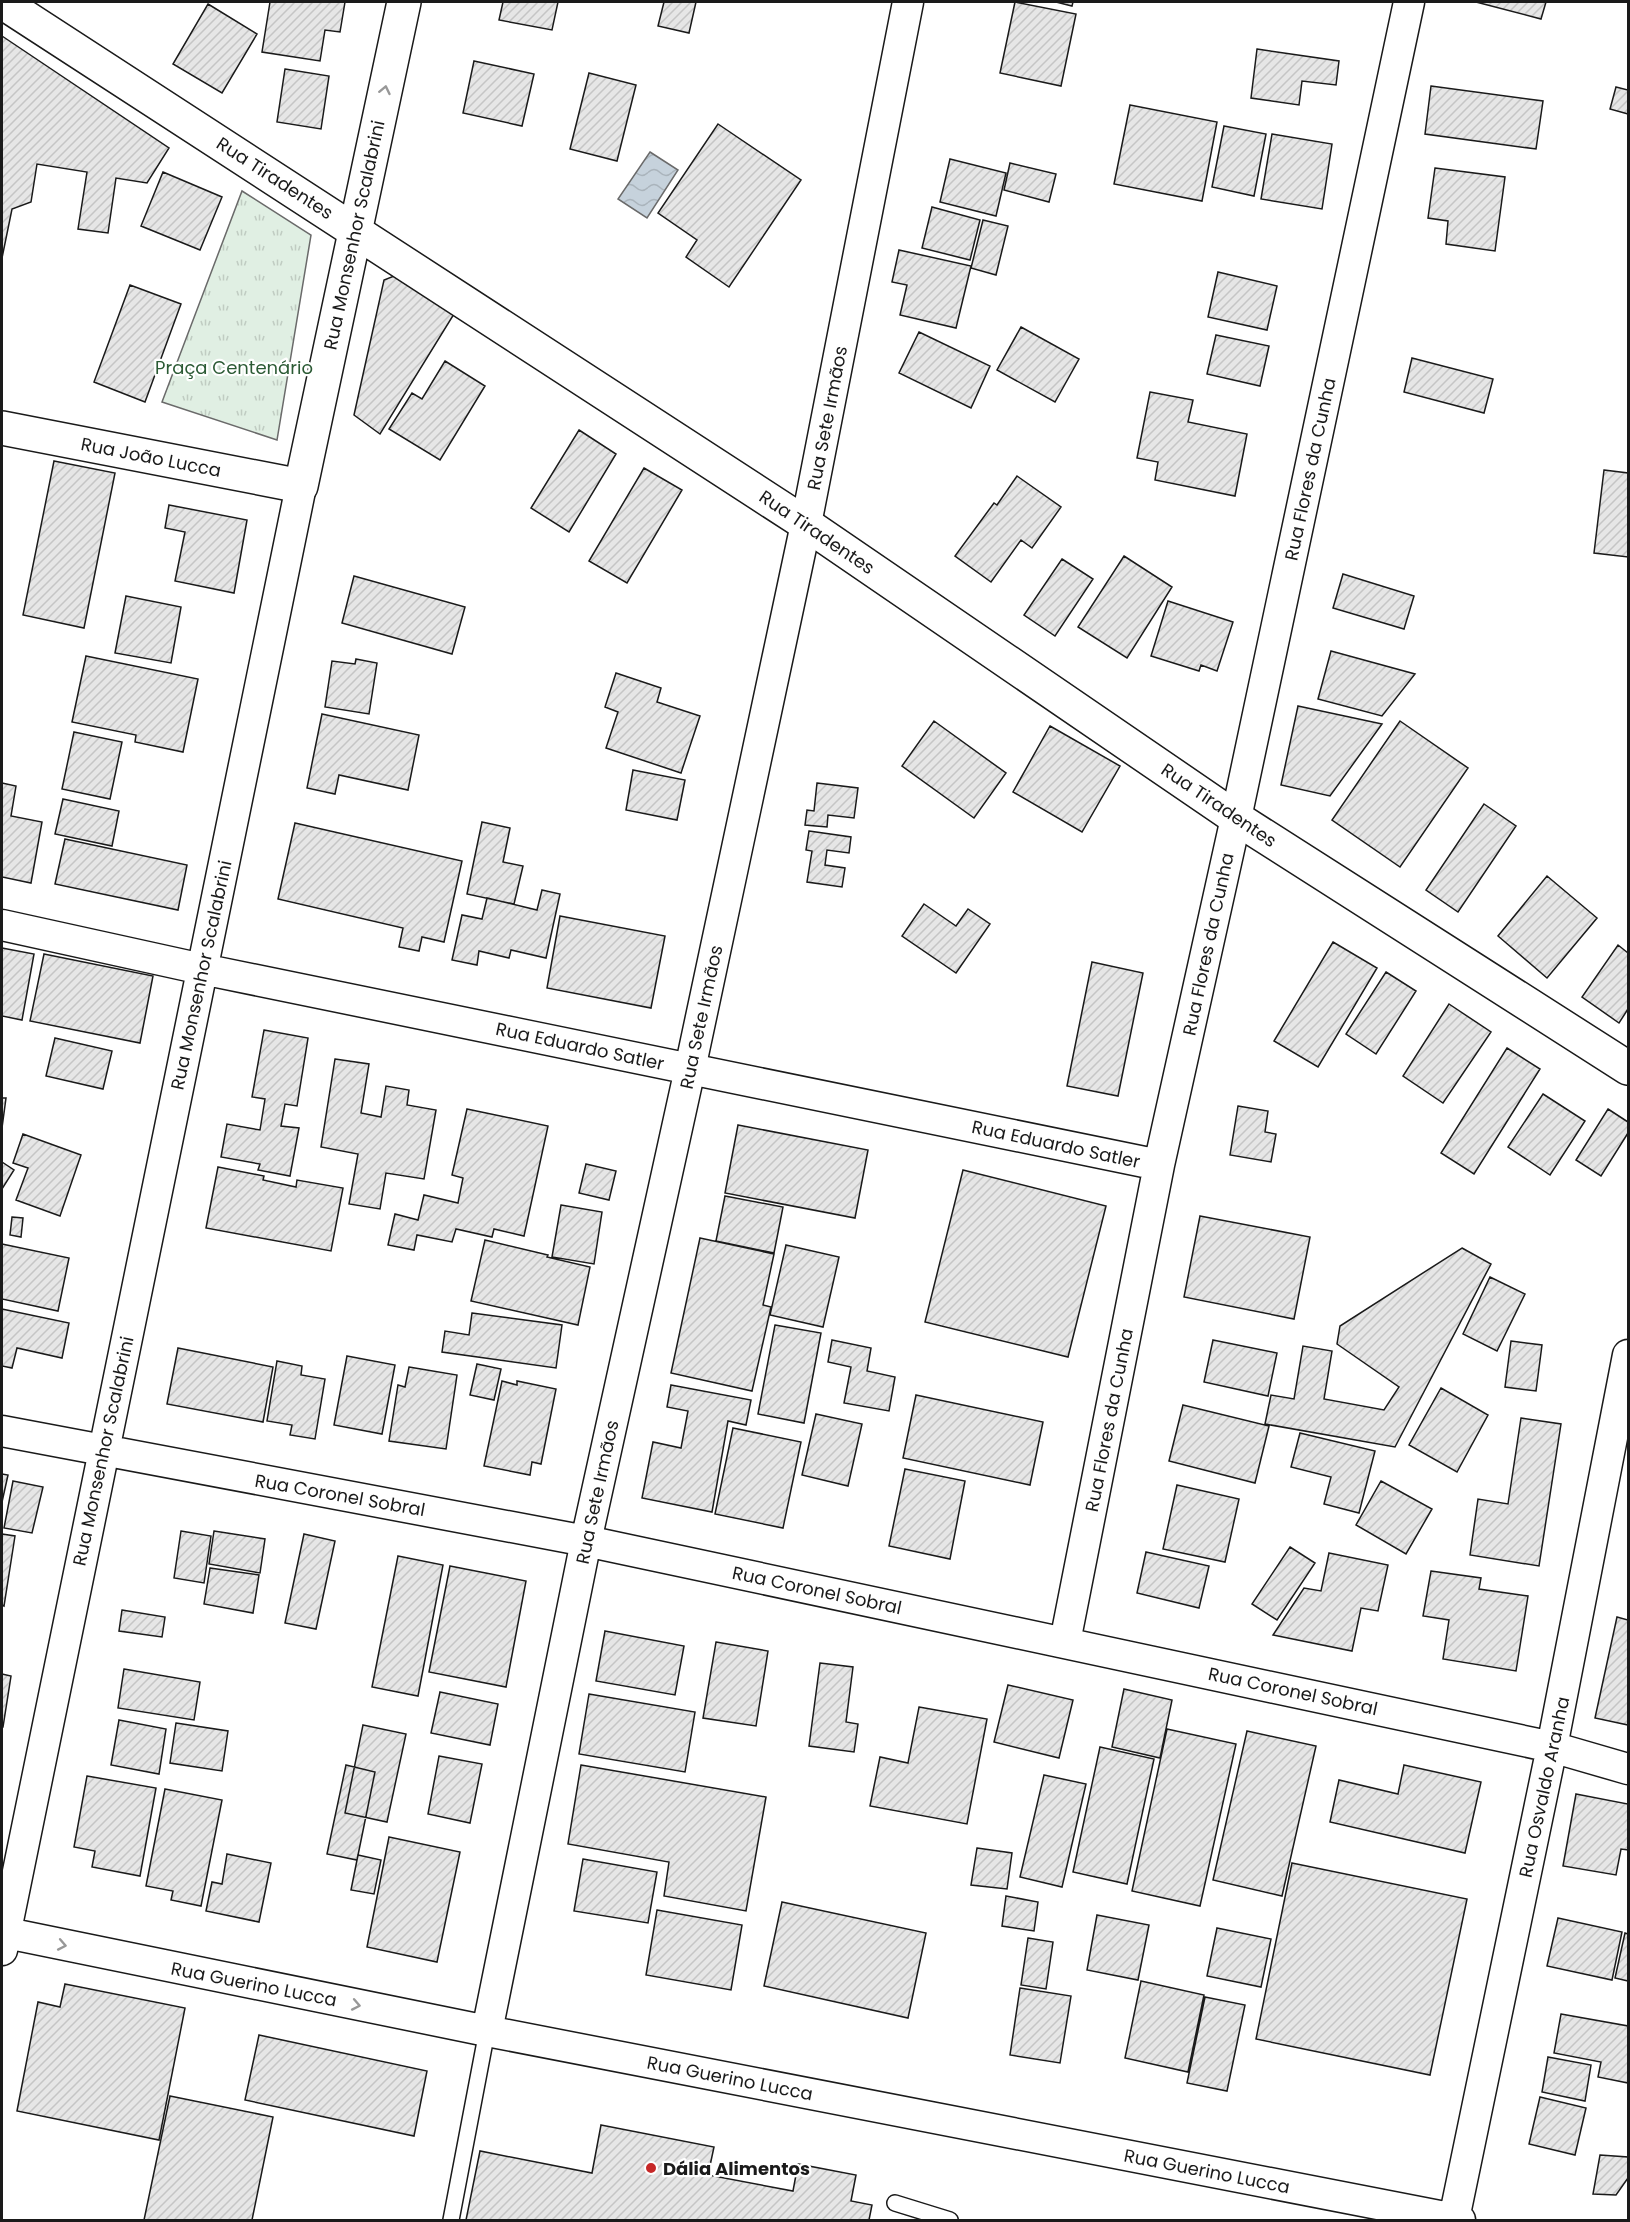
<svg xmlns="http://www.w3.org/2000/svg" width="1630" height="2222" font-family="Poppins,sans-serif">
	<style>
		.grass { fill: url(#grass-tufts); stroke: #6a6a6a; stroke-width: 1.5 }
		.water { fill: url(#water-waves); stroke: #6a6a6a; stroke-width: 1.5 }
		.building { fill: url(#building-hatch); stroke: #1a1a1a; stroke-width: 1.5 }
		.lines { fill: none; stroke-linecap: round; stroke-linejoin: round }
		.lane-casing { stroke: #1a1a1a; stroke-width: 18 }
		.street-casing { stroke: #1a1a1a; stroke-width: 33 }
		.secondary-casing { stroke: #1a1a1a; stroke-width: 36 }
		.lane { stroke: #fff; stroke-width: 15 }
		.street { stroke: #fff; stroke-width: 30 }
		.secondary { stroke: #fff; stroke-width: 33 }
		.oneway { stroke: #989898 }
		.poi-dot { fill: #c62828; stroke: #fff; stroke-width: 2 }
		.labels { text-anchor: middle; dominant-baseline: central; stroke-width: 4.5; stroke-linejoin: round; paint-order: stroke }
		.street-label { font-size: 18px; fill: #1a1a1a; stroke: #fff }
		.park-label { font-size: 18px; fill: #2b5a34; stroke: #fff }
		.poi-label { font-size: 18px; font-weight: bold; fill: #1a1a1a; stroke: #fff; text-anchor: start }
	</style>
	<defs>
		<pattern id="grass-tufts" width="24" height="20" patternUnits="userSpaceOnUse" patternTransform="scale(1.5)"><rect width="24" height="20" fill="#e0efe3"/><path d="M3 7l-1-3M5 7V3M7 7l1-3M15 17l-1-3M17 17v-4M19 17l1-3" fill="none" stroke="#c0ccc2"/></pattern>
		<pattern id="water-waves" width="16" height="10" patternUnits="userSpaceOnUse" patternTransform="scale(1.5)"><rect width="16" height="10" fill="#c6d2dc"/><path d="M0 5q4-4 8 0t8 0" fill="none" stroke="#aab4bc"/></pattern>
		<pattern id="building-hatch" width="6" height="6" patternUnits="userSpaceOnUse" patternTransform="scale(1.5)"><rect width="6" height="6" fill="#e6e6e6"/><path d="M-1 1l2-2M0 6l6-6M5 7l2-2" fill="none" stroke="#c5c5c5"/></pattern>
	</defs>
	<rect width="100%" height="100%" fill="#fff"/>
	<path class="grass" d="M 242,191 L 311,235 L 277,440 L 162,402 Z"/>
	<path class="water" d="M 650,152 L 678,170 L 647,218 L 618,199 Z"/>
	<path class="building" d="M 270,2 L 345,2 L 340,32 L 325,30 L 320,61 L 262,52 Z
		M 503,2 L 558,2 L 552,30 L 499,20 Z
		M 664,2 L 696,2 L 689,33 L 658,26 Z
		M 1015,2 L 1076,14 L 1061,86 L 1000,73 Z
		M 1056,2 L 1073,2 L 1072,6 Z
		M 1476,2 L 1546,2 L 1541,19 Z
		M 208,4 L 257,34 L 222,93 L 173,64 Z
		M 2,36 L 169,148 L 147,183 L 116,178 L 108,233 L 78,229 L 87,172 L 37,164 L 31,202 L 12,209 L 2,258 Z
		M 1257,49 L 1339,61 L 1336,85 L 1302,81 L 1299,105 L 1251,98 Z
		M 474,61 L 534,74 L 522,126 L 463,113 Z
		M 285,69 L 329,76 L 321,129 L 277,122 Z
		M 589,73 L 636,85 L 617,161 L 570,149 Z
		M 1431,86 L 1543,101 L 1536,149 L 1425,134 Z
		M 1616,87 L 1628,90 L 1628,114 L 1610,109 Z
		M 1130,105 L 1217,122 L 1202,201 L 1114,184 Z
		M 718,124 L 801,180 L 729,287 L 686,257 L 697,240 L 658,213 Z
		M 1224,126 L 1266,134 L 1254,196 L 1212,187 Z
		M 1272,134 L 1332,144 L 1322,209 L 1261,199 Z
		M 950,159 L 1006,173 L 996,216 L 940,202 Z
		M 1010,163 L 1056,174 L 1049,202 L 1004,190 Z
		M 1435,168 L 1505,177 L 1495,251 L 1446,244 L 1448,221 L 1428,218 Z
		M 163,172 L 222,197 L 200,250 L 141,226 Z
		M 932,207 L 980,220 L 970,260 L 922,248 Z
		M 983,220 L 1008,226 L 996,275 L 971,268 Z
		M 899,250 L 971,266 L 956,328 L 900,315 L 907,285 L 892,282 Z
		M 1218,272 L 1277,286 L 1267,330 L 1208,317 Z
		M 394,276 L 454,314 L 380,434 L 354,415 L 384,280 Z
		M 130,285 L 181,304 L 145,402 L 94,382 Z
		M 1021,327 L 1079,359 L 1055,402 L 997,370 Z
		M 919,332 L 990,366 L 971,408 L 899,373 Z
		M 1216,335 L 1269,346 L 1260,386 L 1207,374 Z
		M 1412,358 L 1493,379 L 1484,413 L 1404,392 Z
		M 445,361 L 485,386 L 440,460 L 389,429 L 412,393 L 422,399 Z
		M 1150,392 L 1193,400 L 1188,422 L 1247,434 L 1235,496 L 1155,480 L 1158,462 L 1137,458 Z
		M 579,430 L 616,454 L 569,532 L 531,508 Z
		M 54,461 L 115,473 L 84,628 L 23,615 Z
		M 644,468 L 682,490 L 627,583 L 589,561 Z
		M 1604,470 L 1628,473 L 1628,557 L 1594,553 Z
		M 1017,476 L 1061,507 L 1032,548 L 1021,540 L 991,582 L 955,556 L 994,503 L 997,505 Z
		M 169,505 L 247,520 L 234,593 L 175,581 L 185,532 L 165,528 Z
		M 1124,556 L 1172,587 L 1127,658 L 1078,627 Z
		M 1062,559 L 1093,579 L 1055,636 L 1024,615 Z
		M 1343,574 L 1414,596 L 1404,629 L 1333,608 Z
		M 354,576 L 465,607 L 452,654 L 342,623 Z
		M 126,596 L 181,607 L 171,663 L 115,653 Z
		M 1168,601 L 1233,622 L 1217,671 L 1201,665 L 1199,671 L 1151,656 Z
		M 1331,651 L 1415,674 L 1382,716 L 1318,699 Z
		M 86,656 L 198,679 L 183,752 L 135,742 L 136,735 L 72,722 Z
		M 356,659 L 377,663 L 369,714 L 325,707 L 332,661 L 355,664 Z
		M 616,673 L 661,688 L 657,702 L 700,716 L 681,773 L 606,748 L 618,712 L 605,707 Z
		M 1298,706 L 1382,724 L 1330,796 L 1281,785 Z
		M 322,714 L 419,735 L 408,790 L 339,775 L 335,794 L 307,788 Z
		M 934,721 L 1006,773 L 974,818 L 902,766 Z
		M 1400,721 L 1468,768 L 1400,867 L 1332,820 Z
		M 1050,726 L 1120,766 L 1082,832 L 1013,792 Z
		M 74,732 L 122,742 L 110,799 L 62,789 Z
		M 633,770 L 685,780 L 677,820 L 626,810 Z
		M 2,783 L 16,786 L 11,816 L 42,822 L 31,883 L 2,877 Z
		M 817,783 L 858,788 L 854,818 L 828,815 L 827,827 L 805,825 L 807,810 L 814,811 Z
		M 63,799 L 119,811 L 112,846 L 55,834 Z
		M 1484,804 L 1516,826 L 1458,912 L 1426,890 Z
		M 482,822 L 510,828 L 503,862 L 523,866 L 514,904 L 467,894 Z
		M 295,823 L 462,861 L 444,942 L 422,937 L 419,951 L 399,947 L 403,928 L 278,899 Z
		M 809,831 L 851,837 L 849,853 L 827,850 L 825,865 L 845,868 L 842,887 L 807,882 L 812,851 L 806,850 Z
		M 65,839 L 187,865 L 178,910 L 55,884 Z
		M 1547,876 L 1597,918 L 1547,978 L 1498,936 Z
		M 542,890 L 560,894 L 546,958 L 511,950 L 509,958 L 479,951 L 477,965 L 452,960 L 462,915 L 482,919 L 487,898 L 537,910 Z
		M 924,904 L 956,926 L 968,909 L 990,924 L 956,973 L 902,936 Z
		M 560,916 L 665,936 L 651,1008 L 547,988 Z
		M 1333,942 L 1377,968 L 1318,1067 L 1274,1041 Z
		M 1618,945 L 1628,953 L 1628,1009 L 1619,1023 L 1582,997 Z
		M 2,948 L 34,954 L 22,1020 L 2,1016 Z
		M 44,954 L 153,976 L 140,1043 L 30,1021 Z
		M 1092,962 L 1143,973 L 1118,1096 L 1067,1086 Z
		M 1386,972 L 1416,991 L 1376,1054 L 1346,1034 Z
		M 1449,1004 L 1491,1032 L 1443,1103 L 1403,1076 Z
		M 264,1030 L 308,1038 L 297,1106 L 285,1104 L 281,1126 L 299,1128 L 290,1176 L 258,1170 L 260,1164 L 221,1157 L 227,1124 L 260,1130 L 265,1099 L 252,1097 Z
		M 55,1038 L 112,1051 L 103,1089 L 46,1076 Z
		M 1507,1048 L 1540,1069 L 1474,1174 L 1441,1153 Z
		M 335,1059 L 369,1064 L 361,1113 L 381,1117 L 386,1086 L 409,1090 L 407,1105 L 436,1110 L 424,1179 L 386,1173 L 380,1209 L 349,1204 L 358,1154 L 321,1147 Z
		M 1543,1094 L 1585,1121 L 1550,1175 L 1508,1147 Z
		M 2,1098 L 6,1098 L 2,1128 Z
		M 1238,1106 L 1268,1111 L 1265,1132 L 1276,1134 L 1271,1162 L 1230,1155 Z
		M 467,1109 L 548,1126 L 524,1236 L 494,1229 L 492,1237 L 456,1229 L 452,1242 L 417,1235 L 414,1250 L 388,1245 L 395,1214 L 418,1220 L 424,1195 L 458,1203 L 463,1178 L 452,1175 Z
		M 1608,1109 L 1628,1122 L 1628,1133 L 1601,1176 L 1576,1160 Z
		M 738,1125 L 868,1150 L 855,1218 L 725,1193 Z
		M 23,1134 L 81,1155 L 60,1216 L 16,1200 L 28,1168 L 13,1163 Z
		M 2,1162 L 14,1170 L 2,1189 Z
		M 586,1164 L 616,1171 L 609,1200 L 579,1193 Z
		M 218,1167 L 264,1176 L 263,1180 L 296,1187 L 297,1180 L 343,1188 L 331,1251 L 206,1228 Z
		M 963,1170 L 1106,1206 L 1068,1357 L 925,1322 Z
		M 725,1196 L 783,1207 L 774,1253 L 716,1241 Z
		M 561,1205 L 602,1212 L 594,1264 L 552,1257 Z
		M 1200,1216 L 1310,1237 L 1294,1319 L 1184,1297 Z
		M 12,1217 L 23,1218 L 21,1237 L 10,1235 Z
		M 700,1238 L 774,1254 L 763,1305 L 771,1307 L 752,1391 L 671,1373 Z
		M 485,1240 L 548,1255 L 547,1257 L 590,1267 L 578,1325 L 471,1301 Z
		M 2,1244 L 69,1258 L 58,1311 L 2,1299 Z
		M 786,1245 L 839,1257 L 823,1327 L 770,1315 Z
		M 1462,1248 L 1491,1264 L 1395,1447 L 1265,1424 L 1271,1395 L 1294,1399 L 1303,1346 L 1332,1351 L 1324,1399 L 1384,1410 L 1399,1387 L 1337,1344 L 1340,1326 Z
		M 1490,1277 L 1525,1294 L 1497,1351 L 1463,1334 Z
		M 2,1309 L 69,1323 L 62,1358 L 17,1348 L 12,1368 L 2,1366 Z
		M 472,1313 L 562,1325 L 556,1368 L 442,1352 L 445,1331 L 469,1335 Z
		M 775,1325 L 821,1333 L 804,1423 L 758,1414 Z
		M 832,1340 L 871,1348 L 867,1371 L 895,1377 L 889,1411 L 844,1403 L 851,1367 L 828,1362 Z
		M 1213,1340 L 1277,1353 L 1268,1396 L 1204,1382 Z
		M 1511,1341 L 1542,1345 L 1536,1391 L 1505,1387 Z
		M 178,1348 L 273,1367 L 263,1422 L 167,1404 Z
		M 347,1356 L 395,1365 L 382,1434 L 334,1425 Z
		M 277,1361 L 302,1366 L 301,1375 L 325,1379 L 315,1439 L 290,1435 L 292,1425 L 267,1421 Z
		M 477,1364 L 501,1369 L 494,1400 L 470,1395 Z
		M 409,1367 L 457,1375 L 446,1449 L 389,1441 L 398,1385 L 405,1387 Z
		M 502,1381 L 517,1385 L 517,1381 L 556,1389 L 541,1464 L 532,1462 L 530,1475 L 484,1466 Z
		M 671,1385 L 751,1400 L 746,1425 L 728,1421 L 712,1512 L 642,1498 L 653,1442 L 681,1448 L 688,1411 L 667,1407 Z
		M 1441,1388 L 1488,1415 L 1457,1472 L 1409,1445 Z
		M 916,1395 L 1043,1422 L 1030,1485 L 903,1458 Z
		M 1183,1405 L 1269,1426 L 1255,1483 L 1169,1461 Z
		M 816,1414 L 862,1424 L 848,1486 L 802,1475 Z
		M 1521,1418 L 1561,1424 L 1539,1566 L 1470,1555 L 1478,1499 L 1508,1504 Z
		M 733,1428 L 801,1442 L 783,1528 L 715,1514 Z
		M 1300,1433 L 1375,1451 L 1359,1513 L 1324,1504 L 1331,1477 L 1291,1467 Z
		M 905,1469 L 965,1481 L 950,1559 L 889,1546 Z
		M 2,1474 L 8,1475 L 2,1502 Z
		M 13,1481 L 43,1487 L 32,1533 L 4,1528 Z
		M 1381,1481 L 1432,1509 L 1406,1554 L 1356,1525 Z
		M 1177,1485 L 1239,1499 L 1225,1562 L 1163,1549 Z
		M 181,1531 L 211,1536 L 204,1583 L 174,1578 Z
		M 214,1531 L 265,1539 L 260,1573 L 209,1564 Z
		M 2,1534 L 15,1536 L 4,1606 L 2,1605 Z
		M 304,1534 L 335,1541 L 316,1629 L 285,1623 Z
		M 1290,1547 L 1315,1563 L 1277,1620 L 1252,1604 Z
		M 1146,1552 L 1209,1566 L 1199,1608 L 1137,1593 Z
		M 1329,1553 L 1388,1565 L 1378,1611 L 1361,1608 L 1352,1651 L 1273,1635 L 1304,1588 L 1321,1591 Z
		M 398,1556 L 443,1565 L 418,1696 L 372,1687 Z
		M 450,1566 L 526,1581 L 506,1687 L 429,1672 Z
		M 210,1568 L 259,1575 L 253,1613 L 204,1604 Z
		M 1431,1571 L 1481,1578 L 1479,1589 L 1528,1596 L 1516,1671 L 1443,1659 L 1449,1620 L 1423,1616 Z
		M 122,1610 L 165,1617 L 162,1637 L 119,1631 Z
		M 1617,1617 L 1628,1620 L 1628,1725 L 1595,1718 Z
		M 605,1631 L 684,1646 L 675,1695 L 596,1681 Z
		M 716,1642 L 768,1651 L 756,1726 L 703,1718 Z
		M 820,1663 L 853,1667 L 846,1722 L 858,1724 L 854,1752 L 809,1746 Z
		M 124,1669 L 200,1682 L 194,1720 L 118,1708 Z
		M 2,1674 L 11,1676 L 3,1727 L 2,1727 Z
		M 1008,1685 L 1073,1700 L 1059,1758 L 994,1742 Z
		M 1124,1689 L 1172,1700 L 1160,1758 L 1112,1747 Z
		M 440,1692 L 498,1704 L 490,1745 L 431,1733 Z
		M 589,1694 L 695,1712 L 685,1772 L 579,1754 Z
		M 919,1707 L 987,1719 L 967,1824 L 870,1806 L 880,1757 L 908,1763 Z
		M 119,1720 L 166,1729 L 159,1774 L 111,1765 Z
		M 176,1723 L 228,1731 L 222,1771 L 170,1763 Z
		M 363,1725 L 406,1734 L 387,1822 L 345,1813 Z
		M 1167,1729 L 1236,1744 L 1200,1906 L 1132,1891 Z
		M 1247,1731 L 1316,1746 L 1282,1896 L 1213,1880 Z
		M 1100,1747 L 1154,1759 L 1127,1884 L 1073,1872 Z
		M 439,1756 L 482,1764 L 470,1823 L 428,1814 Z
		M 346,1765 L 375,1772 L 357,1860 L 327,1854 Z
		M 581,1765 L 766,1797 L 746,1911 L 664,1896 L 669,1862 L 568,1844 Z
		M 1404,1765 L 1481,1782 L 1465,1853 L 1330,1822 L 1339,1780 L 1398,1794 Z
		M 1044,1775 L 1086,1784 L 1062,1887 L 1020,1877 Z
		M 87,1776 L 156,1788 L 140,1876 L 92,1867 L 95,1851 L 74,1847 Z
		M 165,1789 L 222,1800 L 201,1906 L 171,1900 L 173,1891 L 146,1886 Z
		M 1576,1794 L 1628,1804 L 1628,1850 L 1621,1849 L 1616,1875 L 1563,1866 Z
		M 389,1837 L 460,1852 L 437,1962 L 367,1947 Z
		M 977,1848 L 1012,1853 L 1007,1889 L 971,1885 Z
		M 227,1854 L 271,1863 L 259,1922 L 206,1911 L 212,1882 L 222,1884 Z
		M 358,1855 L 381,1860 L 374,1894 L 351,1890 Z
		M 583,1859 L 657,1872 L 648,1923 L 574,1911 Z
		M 1292,1863 L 1467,1899 L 1430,2075 L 1256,2039 Z
		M 1006,1896 L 1038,1902 L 1034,1931 L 1002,1926 Z
		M 782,1902 L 926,1933 L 908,2018 L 764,1986 Z
		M 657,1910 L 742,1925 L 731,1990 L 646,1975 Z
		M 1097,1915 L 1149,1925 L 1138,1980 L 1087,1970 Z
		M 1558,1918 L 1622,1932 L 1612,1980 L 1547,1966 Z
		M 1217,1928 L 1271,1939 L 1261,1987 L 1207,1976 Z
		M 1625,1933 L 1628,1934 L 1628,1981 L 1615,1978 Z
		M 1028,1938 L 1053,1942 L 1046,1989 L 1021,1985 Z
		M 1141,1981 L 1204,1995 L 1188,2072 L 1125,2058 Z
		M 65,1984 L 185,2008 L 159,2140 L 17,2111 L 38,2002 L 60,2007 Z
		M 1020,1988 L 1071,1996 L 1060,2063 L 1010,2055 Z
		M 1205,1997 L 1245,2005 L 1227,2091 L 1187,2083 Z
		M 1561,2014 L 1628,2026 L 1628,2083 L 1598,2077 L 1601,2062 L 1554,2053 Z
		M 259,2035 L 427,2071 L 414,2136 L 245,2100 Z
		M 1548,2057 L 1591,2065 L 1585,2101 L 1542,2092 Z
		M 170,2096 L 273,2117 L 252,2220 L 144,2220 Z
		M 1540,2097 L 1586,2108 L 1575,2155 L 1529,2144 Z
		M 601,2125 L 714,2147 L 708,2175 L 793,2191 L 798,2164 L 856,2175 L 851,2201 L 872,2205 L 869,2220 L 466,2220 L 480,2151 L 592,2173 Z
		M 1600,2155 L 1628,2157 L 1628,2178 L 1616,2195 L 1593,2194 Z"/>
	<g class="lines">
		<defs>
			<path id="lane" d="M 895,2203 L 950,2220
				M 451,2220 L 487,2031"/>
			<path id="street" d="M 2,925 L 202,969 L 1159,1165
				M 2,1431 L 586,1541 L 1552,1747 L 1628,1769
				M 1065,1642 L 1159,1165 L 1236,818 L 1409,2
				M 2,1932 L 487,2031 L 1460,2220
				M 2,1950 L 301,486
				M 487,2031 L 586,1541 L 690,1069 L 806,524 L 908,2
				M 1454,2219 L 1552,1747 L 1628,1355"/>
			<path id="secondary" d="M 2,2 L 806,524 L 1236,818 L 1628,1068
				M 2,428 L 301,486 L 404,2"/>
		</defs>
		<use href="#lane" class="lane-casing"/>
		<use href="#street" class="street-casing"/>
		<use href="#secondary" class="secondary-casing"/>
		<use href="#lane" class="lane"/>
		<use href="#street" class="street"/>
		<use href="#secondary" class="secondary"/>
	</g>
	<defs><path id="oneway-chevron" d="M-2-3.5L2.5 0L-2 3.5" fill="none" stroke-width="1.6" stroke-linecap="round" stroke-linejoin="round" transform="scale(1.5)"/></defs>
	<g class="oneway">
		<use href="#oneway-chevron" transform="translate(385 90) rotate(-78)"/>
		<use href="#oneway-chevron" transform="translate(62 1945) rotate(11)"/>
		<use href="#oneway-chevron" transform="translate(356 2005) rotate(11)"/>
	</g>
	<circle class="poi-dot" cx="651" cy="2168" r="6"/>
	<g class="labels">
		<g class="street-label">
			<text transform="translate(275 178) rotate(33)">Rua Tiradentes</text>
			<text transform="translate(354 235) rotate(-78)">Rua Monsenhor Scalabrini</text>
			<text transform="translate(827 418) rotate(-79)">Rua Sete Irmãos</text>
			<text transform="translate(151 457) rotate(11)">Rua João Lucca</text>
			<text transform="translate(1310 469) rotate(-78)">Rua Flores da Cunha</text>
			<text transform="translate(817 532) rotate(34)">Rua Tiradentes</text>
			<text transform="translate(1219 805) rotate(34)">Rua Tiradentes</text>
			<text transform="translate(1208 944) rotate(-78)">Rua Flores da Cunha</text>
			<text transform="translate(201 975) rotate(-78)">Rua Monsenhor Scalabrini</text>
			<text transform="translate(701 1017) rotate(-78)">Rua Sete Irmãos</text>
			<text transform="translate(580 1046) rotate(12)">Rua Eduardo Satler</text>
			<text transform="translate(1056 1144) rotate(12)">Rua Eduardo Satler</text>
			<text transform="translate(1109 1420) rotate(-79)">Rua Flores da Cunha</text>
			<text transform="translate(103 1451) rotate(-78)">Rua Monsenhor Scalabrini</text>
			<text transform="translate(597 1492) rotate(-78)">Rua Sete Irmãos</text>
			<text transform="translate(340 1495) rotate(10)">Rua Coronel Sobral</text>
			<text transform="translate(817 1590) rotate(12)">Rua Coronel Sobral</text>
			<text transform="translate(1293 1691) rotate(12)">Rua Coronel Sobral</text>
			<text transform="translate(1544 1787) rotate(-78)">Rua Osvaldo Aranha</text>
			<text transform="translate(254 1984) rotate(11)">Rua Guerino Lucca</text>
			<text transform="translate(730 2078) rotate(11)">Rua Guerino Lucca</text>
			<text transform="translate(1207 2171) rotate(11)">Rua Guerino Lucca</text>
		</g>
		<g class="park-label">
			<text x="234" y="367">Praça Centenário</text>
		</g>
		<g class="poi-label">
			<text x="663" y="2168">Dália Alimentos</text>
		</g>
	</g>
	<rect width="1630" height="2222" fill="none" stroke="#1a1a1a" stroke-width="6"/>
</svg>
